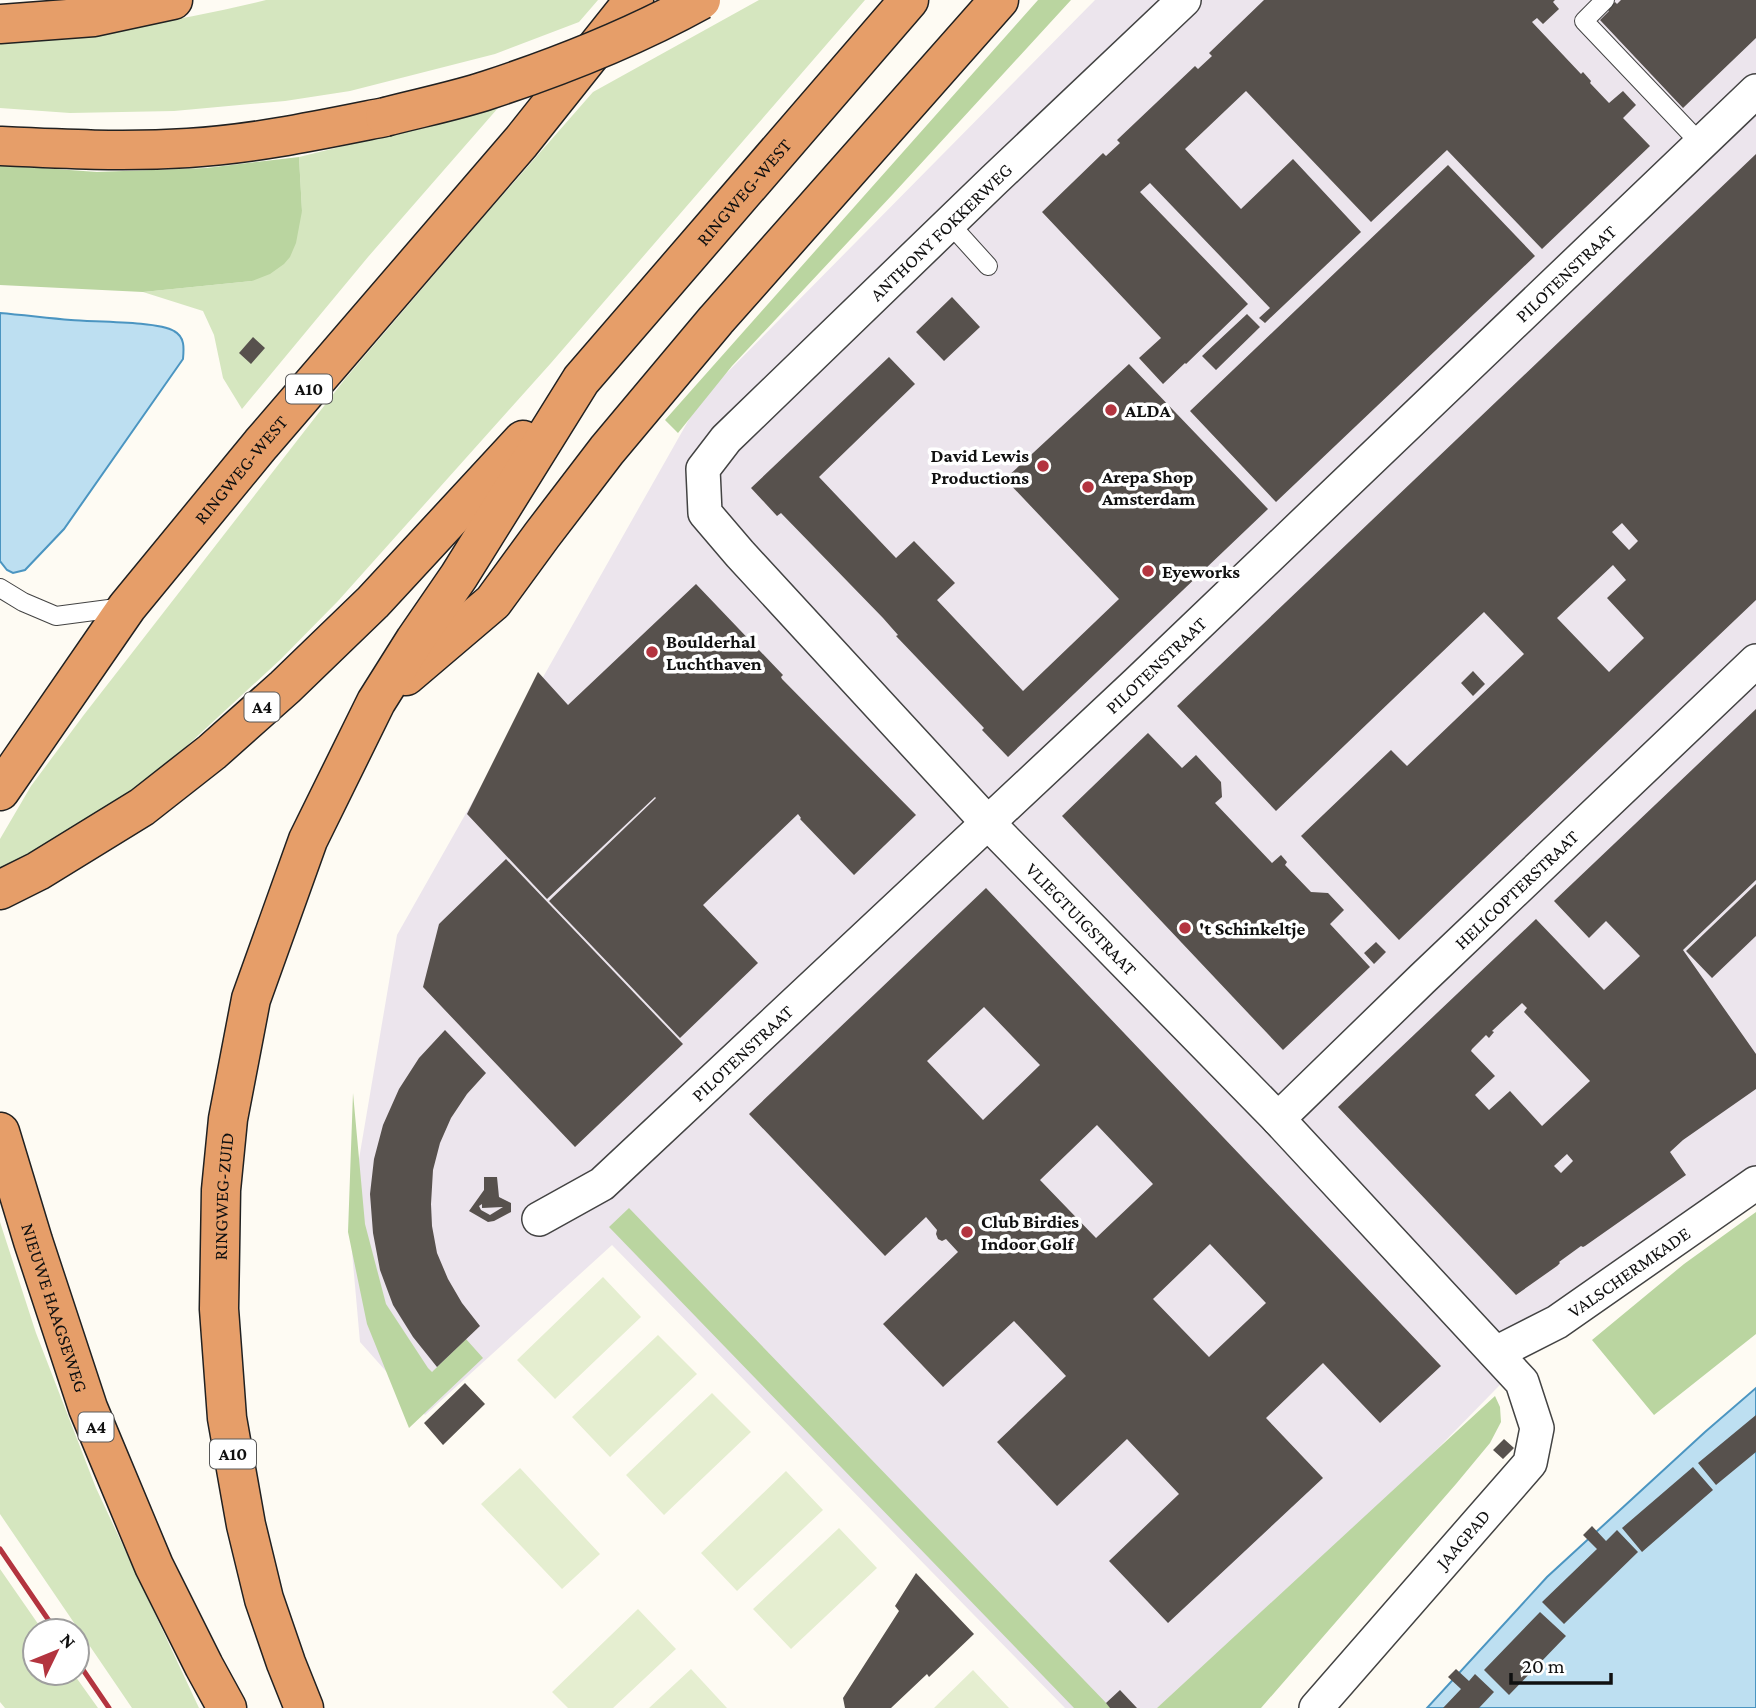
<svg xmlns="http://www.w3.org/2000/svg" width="1756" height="1708" font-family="'Crimson Pro',serif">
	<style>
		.industrial { fill: #ece5ed }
		.green { fill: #d5e6bf }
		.forest { fill: #bad5a0 }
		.pitch { fill: #e5eed0 }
		.water { fill: #bddff1; stroke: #4b95c1; stroke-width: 2 }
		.building { fill: #57514d; fill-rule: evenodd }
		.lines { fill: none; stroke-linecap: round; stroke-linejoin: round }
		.service-casing { stroke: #434343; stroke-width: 20 }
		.minor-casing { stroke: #434343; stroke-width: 36 }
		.motorway-casing { stroke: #212121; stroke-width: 41 }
		.service { stroke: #fff; stroke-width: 18 }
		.minor { stroke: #fff; stroke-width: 33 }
		.motorway { stroke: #e69e69; stroke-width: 38 }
		.rail { stroke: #b3343f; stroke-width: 5 }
		.motorway-bridge-casing { stroke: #212121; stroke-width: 41; stroke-linecap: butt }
		.motorway-bridge { stroke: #e69e69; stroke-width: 38 }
		.poi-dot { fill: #b3343f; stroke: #fff; stroke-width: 2.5 }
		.labels { text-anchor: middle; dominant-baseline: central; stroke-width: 7; stroke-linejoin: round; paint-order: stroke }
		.shield { fill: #fff; stroke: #585858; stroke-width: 2 }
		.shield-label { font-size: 18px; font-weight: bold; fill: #101010 }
		.street-label { font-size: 19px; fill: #101010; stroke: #fff }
		.poi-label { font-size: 19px; font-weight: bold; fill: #101010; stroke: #fff; text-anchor: start }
	</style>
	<rect width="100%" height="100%" fill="#fefbf3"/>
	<path class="industrial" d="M 1095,0 L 1756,0 L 1756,1176 L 1587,1296 L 1184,1708 L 1065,1708 L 612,1245 L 425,1415 L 360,1342 L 349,1218 L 397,935 L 700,400 Z"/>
	<path class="green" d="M 266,0 L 598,0 L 579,22 L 495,54 L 350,91 L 285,101 L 174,111 L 70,113 L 0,108 L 0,43 C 91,34 177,22 266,0 Z
		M 759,0 L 865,0 L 551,363 L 338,601 L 281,659 L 164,767 L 120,799 L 0,875 L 0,839 L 31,786 L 83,716 L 345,379 L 486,214 L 593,92 Z
		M 498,108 L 368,257 L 242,409 L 223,378 L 214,335 L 203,311 L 143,292 L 252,281 L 302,211 L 299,157 Z
		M 0,1222 L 36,1333 L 96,1488 L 199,1708 L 132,1708 L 0,1514 Z
		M 0,1569 L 43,1631 L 35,1631 L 35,1673 L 73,1673 L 98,1708 L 5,1708 L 0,1702 Z"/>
	<path class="forest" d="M 1038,0 L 1071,0 L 893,194 L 732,366 L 678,433 L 665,420 Z
		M 299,157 L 302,211 L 296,243 L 290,257 L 284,264 L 270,274 L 252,281 L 143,292 L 0,285 L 0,165 L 97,172 L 206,168 Z
		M 353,1093 L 365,1224 L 386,1304 L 428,1368 L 432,1372 L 466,1339 L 483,1358 L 409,1428 L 367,1324 L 348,1232 Z
		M 629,1208 L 1111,1708 L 1074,1708 L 609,1227 Z
		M 1756,1212 L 1756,1334 L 1654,1415 L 1592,1340 L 1684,1264 Z
		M 1495,1396 L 1500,1407 L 1501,1422 L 1490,1443 L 1456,1484 L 1261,1708 L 1157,1708 Z"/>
	<path class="pitch" d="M 603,1277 L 641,1317 L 555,1399 L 517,1360 Z
		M 658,1335 L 697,1374 L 610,1457 L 572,1417 Z
		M 712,1393 L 751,1432 L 664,1515 L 626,1475 Z
		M 520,1468 L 600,1554 L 562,1589 L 481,1504 Z
		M 786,1471 L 823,1510 L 737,1591 L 701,1553 Z
		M 839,1528 L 877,1568 L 791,1649 L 753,1609 Z
		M 638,1609 L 676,1649 L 613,1708 L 568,1708 L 552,1692 Z
		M 691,1669 L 727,1708 L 649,1708 Z
		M 973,1670 L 1009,1708 L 934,1708 Z"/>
	<path class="water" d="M 0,313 C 24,315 47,318 71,320 C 93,322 158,321 174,331 C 185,337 184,348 183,359 L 64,529 L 25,570 L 13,573 L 7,570 L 0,561 Z
		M 1756,1388 L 1756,1708 L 1427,1708 L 1547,1577 L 1705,1432 Z"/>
	<path class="building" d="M 1264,0 L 1555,0 L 1553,2 L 1559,9 L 1543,24 L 1537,18 L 1532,22 L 1581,74 L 1583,72 L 1591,81 L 1590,83 L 1609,103 L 1623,91 L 1636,105 L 1623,118 L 1650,146 L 1542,249 L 1447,150 L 1371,222 L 1246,91 L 1185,149 L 1241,209 L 1293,159 L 1361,232 L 1265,323 L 1259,318 L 1270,308 L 1150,183 L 1140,192 L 1248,304 L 1186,364 L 1185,363 L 1163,384 L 1139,358 L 1161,338 L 1042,212 L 1103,153 L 1106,156 L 1120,143 L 1117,140 L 1195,66 L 1198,69 L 1212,56 L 1209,53 Z
		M 1621,0 L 1756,0 L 1756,38 L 1683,108 L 1600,20 L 1609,11 L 1607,9 L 1615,2 L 1617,4 Z
		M 1756,154 L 1756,600 L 1399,940 L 1301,836 L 1391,750 L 1407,766 L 1524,654 L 1484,612 L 1276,811 L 1177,706 ZM 1622,523 L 1638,541 L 1629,550 L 1612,532 ZM 1613,565 L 1626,580 L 1607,598 L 1644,638 L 1609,672 L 1557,618 Z
		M 1448,165 L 1535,256 L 1276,502 L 1190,411 Z
		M 952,297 L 980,327 L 944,361 L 916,332 Z
		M 1247,314 L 1260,327 L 1216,370 L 1202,356 Z
		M 253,337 L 265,348 L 251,364 L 239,353 Z
		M 889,357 L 915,384 L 819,477 L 896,558 L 914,541 L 955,583 L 937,600 L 1023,691 L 1119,599 L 1005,479 L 1129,364 L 1268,509 L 1008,757 L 982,730 L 984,728 L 896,636 L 898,635 L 883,618 L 781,513 L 777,516 L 751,488 Z
		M 696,584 L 783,675 L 781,677 L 782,679 L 916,815 L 854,875 L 800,819 L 801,818 L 798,814 L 703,905 L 758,963 L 680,1038 L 549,901 L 656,798 L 655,797 L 547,899 L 467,814 L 538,672 L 568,705 Z
		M 1473,671 L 1485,684 L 1473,696 L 1461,683 Z
		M 1756,709 L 1756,880 L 1683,950 L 1756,1054 L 1756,1089 L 1683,1140 L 1670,1152 L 1686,1175 L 1585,1246 L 1583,1247 L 1581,1246 L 1559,1262 L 1560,1263 L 1557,1266 L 1516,1295 L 1338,1107 L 1536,919 L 1604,990 L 1640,956 L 1606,921 L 1589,938 L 1554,901 ZM 1522,1003 L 1527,1008 L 1524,1012 L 1590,1081 L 1542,1126 L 1510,1091 L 1489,1110 L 1475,1095 L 1495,1076 L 1471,1051 L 1472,1049 L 1486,1035 L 1489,1038 L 1494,1032 L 1492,1031 ZM 1567,1154 L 1573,1161 L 1561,1173 L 1554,1166 Z
		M 1148,733 L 1182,768 L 1196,755 L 1221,782 L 1222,797 L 1215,803 L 1272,863 L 1281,855 L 1287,862 L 1285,865 L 1311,892 L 1328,893 L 1344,910 L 1330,924 L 1370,967 L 1283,1050 L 1062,816 Z
		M 506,859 L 683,1044 L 575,1147 L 423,987 L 439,924 Z
		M 1756,884 L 1756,936 L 1712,978 L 1686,951 Z
		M 986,888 L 1441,1366 L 1380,1423 L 1323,1363 L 1322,1364 L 1266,1418 L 1323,1478 L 1168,1623 L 1109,1561 L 1179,1494 L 1127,1439 L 1057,1506 L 997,1442 L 1066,1376 L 1014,1321 L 943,1387 L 883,1324 L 958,1252 L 946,1239 L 942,1241 L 938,1239 L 936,1234 L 937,1230 L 926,1217 L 885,1256 L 749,1114 ZM 984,1007 L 1040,1065 L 983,1120 L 927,1061 ZM 1097,1125 L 1153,1184 L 1096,1238 L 1040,1180 ZM 1210,1244 L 1266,1303 L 1209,1357 L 1153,1299 Z
		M 1376,942 L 1386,952 L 1374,964 L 1364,953 Z
		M 445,1030 L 486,1073 L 467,1094 L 451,1118 L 440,1143 L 433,1170 L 431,1204 L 432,1226 L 437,1253 L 448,1279 L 462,1303 L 480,1326 L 437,1367 L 413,1337 L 393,1305 L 380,1270 L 373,1233 L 370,1194 L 374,1159 L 383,1125 L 399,1089 L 419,1058 Z
		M 484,1177 L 497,1177 L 499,1197 L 511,1203 L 511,1212 L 494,1221 L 488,1222 L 469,1211 L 484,1190 ZM 482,1204 L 482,1208 L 503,1207 L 490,1215 L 481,1210 L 479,1206 Z
		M 465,1383 L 485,1404 L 443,1445 L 424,1423 Z
		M 1756,1415 L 1756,1452 L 1716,1485 L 1698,1463 Z
		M 1504,1439 L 1514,1448 L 1503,1459 L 1493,1450 Z
		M 1693,1467 L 1713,1490 L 1642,1552 L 1622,1528 Z
		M 1592,1526 L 1606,1541 L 1617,1530 L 1638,1552 L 1564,1624 L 1542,1602 L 1597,1549 L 1583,1535 Z
		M 916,1573 L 974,1634 L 929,1677 L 927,1674 L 891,1708 L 845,1708 L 843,1698 L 899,1611 L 895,1606 Z
		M 1540,1612 L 1566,1636 L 1509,1695 L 1484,1670 Z
		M 1456,1669 L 1469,1681 L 1475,1674 L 1494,1692 L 1479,1708 L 1443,1708 L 1461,1689 L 1448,1677 Z
		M 1120,1690 L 1137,1708 L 1110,1708 L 1106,1703 Z"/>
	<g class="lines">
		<defs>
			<path id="service" d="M 1605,0 L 1584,21 L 1701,144
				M 950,224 L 988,266
				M 0,588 L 23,602 L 56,616 L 124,607"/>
			<g id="minor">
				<path id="s1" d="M 1184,0 L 994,180 L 726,439 L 703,469 L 705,513 L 740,554 L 987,822 L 1278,1119 L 1522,1382 L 1537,1428 L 1530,1463 L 1316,1708"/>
				<path id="s2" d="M 1278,1119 L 1422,979 L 1756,661"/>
				<path id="s3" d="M 539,1219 L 602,1184 L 1137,683 L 1756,91"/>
				<path id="s4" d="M 1496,1353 L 1557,1322 L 1756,1183"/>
			</g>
			<g id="motorway">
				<path d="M 0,24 L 94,17 L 173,0"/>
				<path d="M 0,146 C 63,149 125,152 188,148 C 255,144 320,130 385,117"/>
				<path d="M 406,676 L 493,602 L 542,535 L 607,450 L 716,320 L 999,0"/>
				<path id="s5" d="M 0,791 L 127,607 L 261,444 L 521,142 L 634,0"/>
				<path d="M 0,890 L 38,871 L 142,807 L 212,752 L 285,687 L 373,602 L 523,440"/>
				<path id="s6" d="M 0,1132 L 33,1241 L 88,1408 L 154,1566 L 204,1666 L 227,1708"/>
				<path id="s7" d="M 304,1708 L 286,1663 L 264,1599 L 246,1525 L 227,1418 L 219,1309 L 221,1190 L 228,1119 L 251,999 L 308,840 L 376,702 L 415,640 L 459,576 L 581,380 L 909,0"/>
			</g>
		</defs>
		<use href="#service" class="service-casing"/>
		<use href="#minor" class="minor-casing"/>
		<use href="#motorway" class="motorway-casing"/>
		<use href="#service" class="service"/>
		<use href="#minor" class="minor"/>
		<use href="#motorway" class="motorway"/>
		<path class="rail" d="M 0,1549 L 56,1631
			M 77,1661 L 109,1708"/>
		<defs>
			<path id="motorway-bridge" d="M 385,117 C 419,108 455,101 488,90 C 561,66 634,37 701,0"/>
		</defs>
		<use href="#motorway-bridge" class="motorway-bridge-casing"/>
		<use href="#motorway-bridge" class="motorway-bridge"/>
	</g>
	<g class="poi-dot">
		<circle cx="1111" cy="410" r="7"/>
		<circle cx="1043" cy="466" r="7"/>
		<circle cx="1088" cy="487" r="7"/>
		<circle cx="1148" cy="571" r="7"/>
		<circle cx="652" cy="652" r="7"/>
		<circle cx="1185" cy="928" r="7"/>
		<circle cx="967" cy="1232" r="7"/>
	</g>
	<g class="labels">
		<g class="shield">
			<rect x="286" y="374.5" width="46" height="29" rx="5"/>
			<rect x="244.5" y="692.5" width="35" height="29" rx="5"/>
			<rect x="78.5" y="1412.5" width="35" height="29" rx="5"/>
			<rect x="210" y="1439.5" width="46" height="29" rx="5"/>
		</g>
		<g class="shield-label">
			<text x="309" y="389">A10</text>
			<text x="262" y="707">A4</text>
			<text x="96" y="1427">A4</text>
			<text x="233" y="1454">A10</text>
		</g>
		<g class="street-label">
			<text stroke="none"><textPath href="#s7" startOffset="1676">RINGWEG-WEST</textPath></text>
			<text transform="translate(941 232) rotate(-44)">ANTHONY FOKKERWEG</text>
			<text stroke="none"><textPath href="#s3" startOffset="1398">PILOTENSTRAAT</textPath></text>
			<text stroke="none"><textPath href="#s5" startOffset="402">RINGWEG-WEST</textPath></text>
			<text stroke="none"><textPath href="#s3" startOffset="831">PILOTENSTRAAT</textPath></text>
			<text stroke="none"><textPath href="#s2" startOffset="331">HELICOPTERSTRAAT</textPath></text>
			<text stroke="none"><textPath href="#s1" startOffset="1270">VLIEGTUIGSTRAAT</textPath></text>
			<text stroke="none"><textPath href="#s3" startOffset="264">PILOTENSTRAAT</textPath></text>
			<text stroke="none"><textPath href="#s7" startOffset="523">RINGWEG-ZUID</textPath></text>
			<text stroke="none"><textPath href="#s4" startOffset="156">VALSCHERMKADE</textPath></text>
			<text stroke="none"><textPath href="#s6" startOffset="184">NIEUWE HAAGSEWEG</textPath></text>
			<text transform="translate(1463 1539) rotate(-49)">JAAGPAD</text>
		</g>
		<g class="poi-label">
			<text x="1125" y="410">ALDA</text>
			<text x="1029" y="455" text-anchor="end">David Lewis<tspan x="1029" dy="22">Productions</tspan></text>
			<text x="1102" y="476">Arepa Shop<tspan x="1102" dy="22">Amsterdam</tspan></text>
			<text x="1162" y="571">Eyeworks</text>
			<text x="666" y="641">Boulderhal<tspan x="666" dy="22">Luchthaven</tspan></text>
			<text x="1199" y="928">'t Schinkeltje</text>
			<text x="981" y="1221">Club Birdies<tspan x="981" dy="22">Indoor Golf</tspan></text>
		</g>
	</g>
	<g transform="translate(56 1652) rotate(47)"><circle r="33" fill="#ffffff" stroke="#9f9f9f" stroke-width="2"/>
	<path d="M0-5L12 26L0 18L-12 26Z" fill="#b3343f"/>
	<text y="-10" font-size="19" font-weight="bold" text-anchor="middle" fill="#101010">N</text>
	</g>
	<path d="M1511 1673v10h100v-10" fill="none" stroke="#101010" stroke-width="3.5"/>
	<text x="1522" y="1673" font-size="21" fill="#101010" stroke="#ffffff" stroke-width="5" paint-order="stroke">20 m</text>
</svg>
